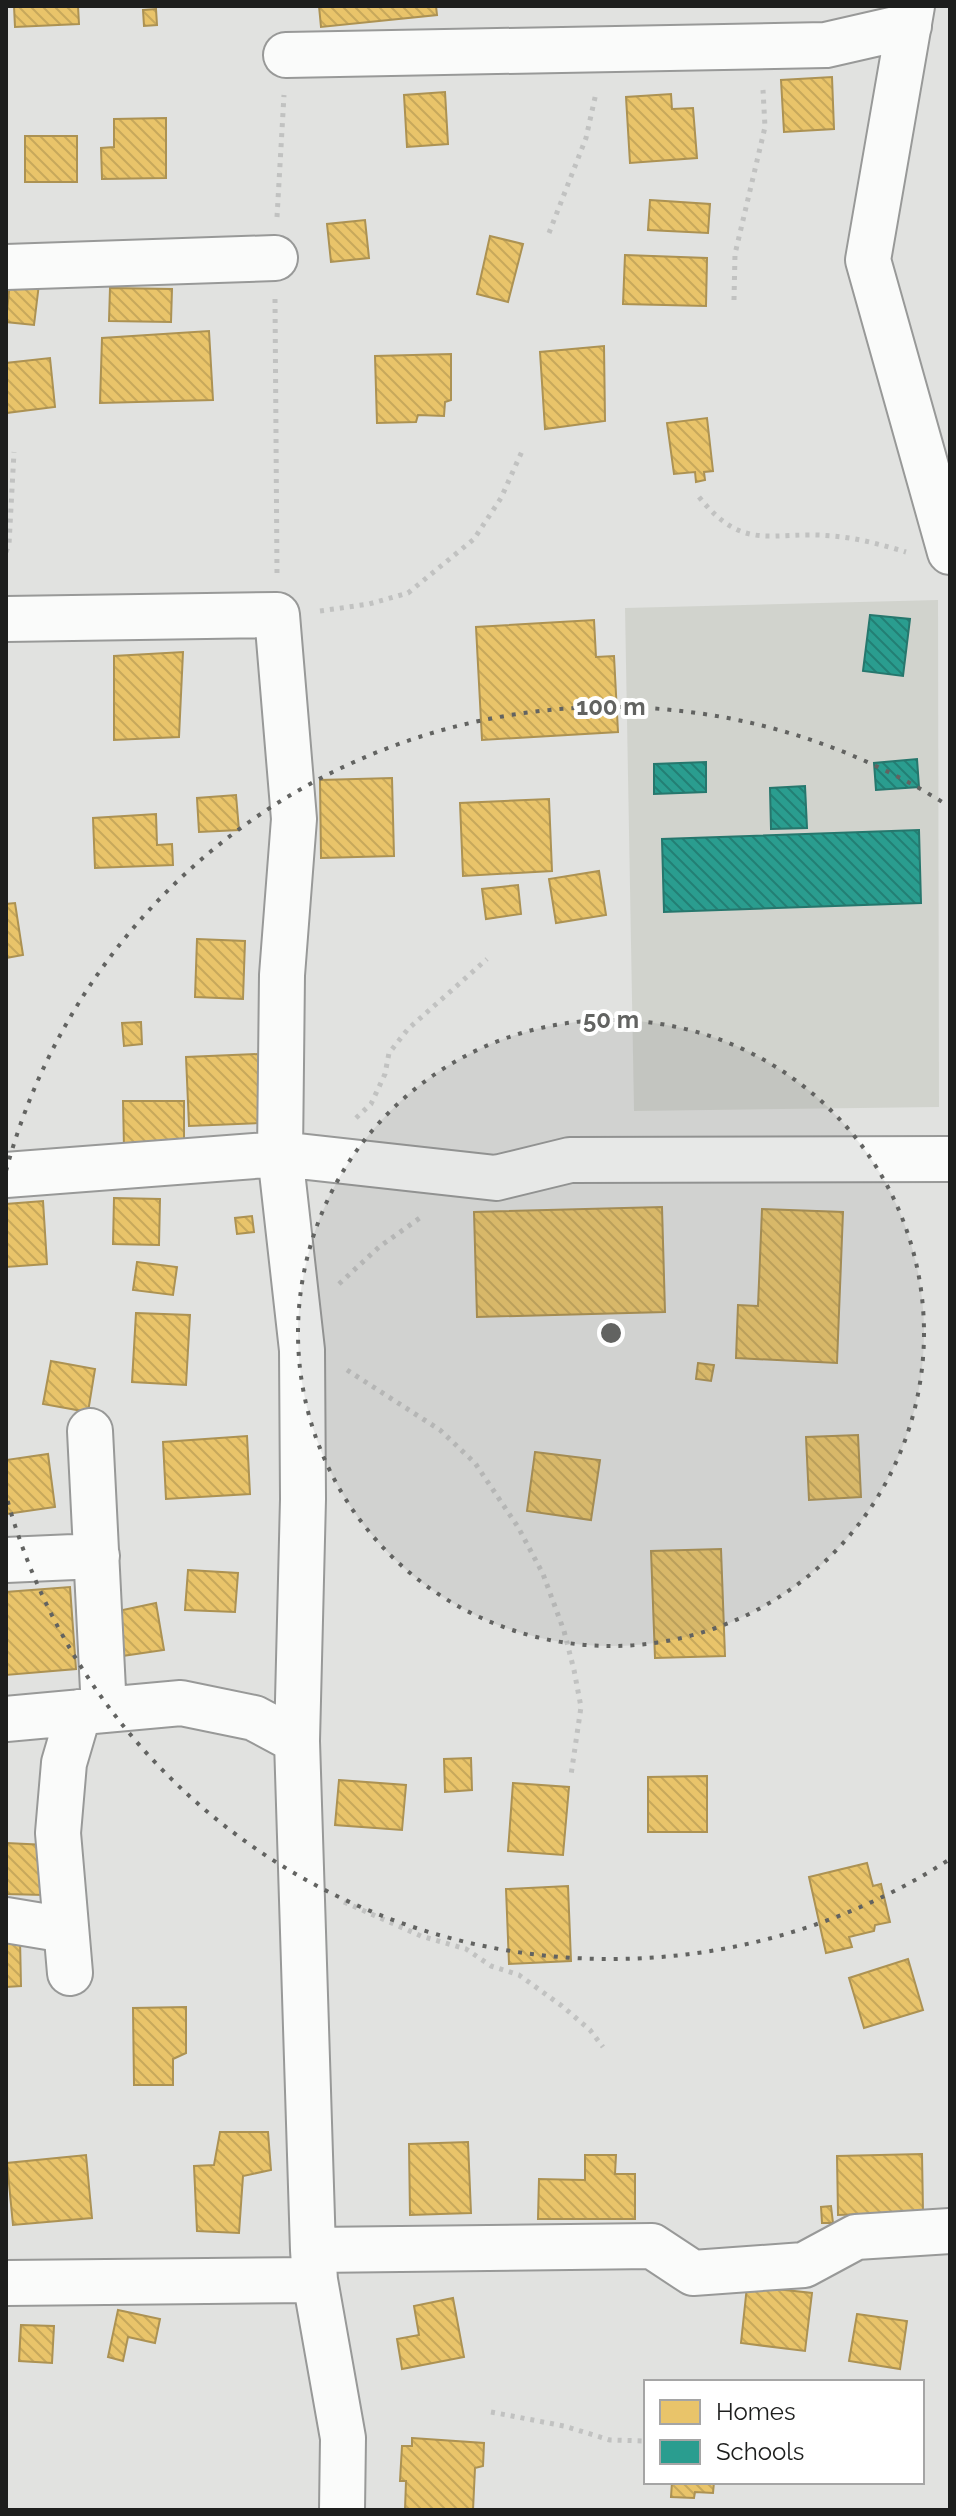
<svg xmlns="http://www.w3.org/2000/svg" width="956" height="2516" font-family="Raleway,sans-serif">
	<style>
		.built { fill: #d1d3cd }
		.homes { fill: url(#homes-back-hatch); stroke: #ac9253; stroke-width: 2 }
		.schools { fill: url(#schools-back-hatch); stroke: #26776d; stroke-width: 2 }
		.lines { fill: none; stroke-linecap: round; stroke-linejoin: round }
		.minor-casing { stroke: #989998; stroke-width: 48 }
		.path { stroke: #c1c2c1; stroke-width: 5; stroke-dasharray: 4 6; stroke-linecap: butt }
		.minor { stroke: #fafbfa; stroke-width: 44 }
		.ring { fill: none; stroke: #626361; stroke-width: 4; stroke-dasharray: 4 8 }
		.centre { fill: #626361; stroke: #fff; stroke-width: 4 }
		.ring-label { font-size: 24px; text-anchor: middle; font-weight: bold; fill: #626361; stroke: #fff; stroke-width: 8; stroke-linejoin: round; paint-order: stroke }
	</style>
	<defs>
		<pattern id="homes-back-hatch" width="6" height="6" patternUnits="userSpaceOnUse" patternTransform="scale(2)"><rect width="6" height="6" fill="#e9c46a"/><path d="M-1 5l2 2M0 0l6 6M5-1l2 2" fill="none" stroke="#c7a85b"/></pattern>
		<pattern id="schools-back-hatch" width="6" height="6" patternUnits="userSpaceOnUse" patternTransform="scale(2)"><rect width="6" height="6" fill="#2a9d8f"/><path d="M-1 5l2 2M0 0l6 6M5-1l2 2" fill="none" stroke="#237f74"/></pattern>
	</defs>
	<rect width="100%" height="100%" fill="#e1e2e0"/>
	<path class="built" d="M 938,600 L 939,1107 L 634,1111 L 625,608 Z"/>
	<path class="homes" d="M 14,6 L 78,6 L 79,24 L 15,27 Z
		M 319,6 L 436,6 L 437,15 L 321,27 Z
		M 156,9 L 157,25 L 144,26 L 143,10 Z
		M 832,77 L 834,129 L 784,132 L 781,80 Z
		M 445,92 L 448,144 L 407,147 L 404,95 Z
		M 671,94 L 672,109 L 693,108 L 697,158 L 630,163 L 626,97 Z
		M 166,118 L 166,178 L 102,179 L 101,148 L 114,147 L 114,119 Z
		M 25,136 L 77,136 L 77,182 L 25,182 Z
		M 650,200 L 710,204 L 708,233 L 648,230 Z
		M 365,220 L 369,258 L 331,262 L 327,224 Z
		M 490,236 L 523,244 L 508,302 L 477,294 Z
		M 625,255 L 707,258 L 706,306 L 623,304 Z
		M 10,281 L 39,284 L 34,325 L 6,322 Z
		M 110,288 L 172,289 L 171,322 L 109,321 Z
		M 209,331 L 213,400 L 100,403 L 102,338 Z
		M 604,346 L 605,421 L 545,429 L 540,352 Z
		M 451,354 L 451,400 L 445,402 L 444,416 L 418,415 L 416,422 L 377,423 L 375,356 Z
		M 50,358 L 55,407 L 6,413 L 6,363 Z
		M 707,418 L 713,471 L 704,472 L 705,480 L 696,482 L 695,472 L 674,474 L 667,423 Z
		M 594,620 L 596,657 L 614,656 L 618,732 L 482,740 L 476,627 Z
		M 183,652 L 179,737 L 114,740 L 114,656 Z
		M 392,778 L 394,856 L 321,858 L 320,780 Z
		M 236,795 L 239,830 L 199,832 L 197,798 Z
		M 549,799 L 552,871 L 463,876 L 460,803 Z
		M 156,814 L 157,845 L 172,844 L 173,865 L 95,868 L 93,818 Z
		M 599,871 L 606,915 L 556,923 L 549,879 Z
		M 518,885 L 521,914 L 486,919 L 482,889 Z
		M 15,903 L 23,955 L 6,958 L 6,904 Z
		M 197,939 L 245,941 L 243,999 L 195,997 Z
		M 141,1022 L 142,1044 L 124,1046 L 122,1023 Z
		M 258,1054 L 260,1123 L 189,1126 L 186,1057 Z
		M 123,1101 L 184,1101 L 184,1147 L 124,1148 Z
		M 114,1198 L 160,1199 L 159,1245 L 113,1244 Z
		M 43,1201 L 47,1264 L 6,1267 L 6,1204 Z
		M 662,1207 L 665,1312 L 477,1317 L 474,1212 Z
		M 762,1209 L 843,1212 L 837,1363 L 736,1358 L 738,1305 L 758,1306 Z
		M 252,1216 L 254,1232 L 237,1234 L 235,1218 Z
		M 137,1262 L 177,1267 L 173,1295 L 133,1290 Z
		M 136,1313 L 190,1315 L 186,1385 L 132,1382 Z
		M 51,1361 L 95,1369 L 88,1412 L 43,1404 Z
		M 698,1363 L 714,1365 L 711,1381 L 696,1379 Z
		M 858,1435 L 861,1497 L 809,1500 L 806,1437 Z
		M 247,1436 L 250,1494 L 166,1499 L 163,1442 Z
		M 535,1452 L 600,1460 L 591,1520 L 527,1511 Z
		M 48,1454 L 55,1507 L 6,1514 L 6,1460 Z
		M 721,1549 L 725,1656 L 655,1658 L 651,1551 Z
		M 188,1570 L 238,1573 L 235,1612 L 185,1610 Z
		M 70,1587 L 76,1669 L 6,1675 L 6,1592 Z
		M 156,1603 L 164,1650 L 122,1656 L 118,1611 Z
		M 471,1758 L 472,1790 L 445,1792 L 444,1759 Z
		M 707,1776 L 707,1832 L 648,1832 L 648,1777 Z
		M 339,1780 L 406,1785 L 402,1830 L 335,1825 Z
		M 513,1783 L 569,1787 L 563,1855 L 508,1851 Z
		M 6,1843 L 47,1845 L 44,1895 L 6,1894 Z
		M 867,1863 L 873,1886 L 881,1884 L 890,1922 L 875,1925 L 874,1931 L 849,1937 L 852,1947 L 826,1953 L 809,1877 Z
		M 568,1886 L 571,1961 L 509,1964 L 506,1889 Z
		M 6,1939 L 20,1939 L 21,1986 L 6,1987 Z
		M 908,1959 L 923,2010 L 864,2028 L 849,1978 Z
		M 186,2007 L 186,2053 L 173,2059 L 173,2085 L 134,2085 L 133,2008 Z
		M 220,2132 L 268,2132 L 271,2170 L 243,2176 L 239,2233 L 197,2231 L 194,2166 L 214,2165 Z
		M 468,2142 L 471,2213 L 410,2215 L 409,2144 Z
		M 922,2154 L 923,2212 L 838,2215 L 837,2156 Z
		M 86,2155 L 92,2218 L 13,2225 L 7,2163 Z
		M 585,2155 L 616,2155 L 615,2174 L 635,2174 L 635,2219 L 538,2219 L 539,2179 L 585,2180 Z
		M 831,2206 L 833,2223 L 822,2223 L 821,2207 Z
		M 747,2286 L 812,2293 L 805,2351 L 741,2343 Z
		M 453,2298 L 464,2357 L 402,2369 L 397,2339 L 419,2335 L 414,2306 Z
		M 118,2310 L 160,2319 L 155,2343 L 128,2337 L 123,2361 L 108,2357 Z
		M 857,2314 L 907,2321 L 900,2369 L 849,2361 Z
		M 21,2325 L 54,2326 L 52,2363 L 19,2361 Z
		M 412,2438 L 484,2443 L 483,2466 L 475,2468 L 473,2510 L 405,2510 L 406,2481 L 400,2481 L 402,2446 L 412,2446 Z
		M 672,2482 L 714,2482 L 713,2493 L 695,2492 L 694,2498 L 671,2497 Z"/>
	<path class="schools" d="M 870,615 L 910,619 L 903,676 L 863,671 Z
		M 917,759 L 919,787 L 876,790 L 874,763 Z
		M 706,762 L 706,792 L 654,794 L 654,764 Z
		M 805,786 L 807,828 L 771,829 L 770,788 Z
		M 919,830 L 921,903 L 664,912 L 662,839 Z"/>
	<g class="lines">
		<defs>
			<path id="minor" d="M 912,6 L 868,260 L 950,552
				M 286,55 L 826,45 L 909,26
				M 6,267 L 275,258
				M 6,619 L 277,615 L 294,819 L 282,975 L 280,1154 L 302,1350 L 303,1499 L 297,1741 L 313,2250 L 315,2280 L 343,2438 L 342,2510
				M 6,1175 L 280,1154 L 496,1178 L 570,1160 L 950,1159
				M 90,1431 L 104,1710
				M 6,1560 L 97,1556
				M 6,1719 L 181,1703 L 254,1718 L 297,1741
				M 6,1920 L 66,1930
				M 70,1973 L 58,1833 L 64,1763 L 79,1712
				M 313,2250 L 652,2246 L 693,2273 L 804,2265 L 856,2237 L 950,2231
				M 6,2283 L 315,2280"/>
		</defs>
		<use href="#minor" class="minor-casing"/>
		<path class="path" d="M 277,217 L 284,95
			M 549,233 L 586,138 L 596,93
			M 275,299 L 277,573
			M 734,300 L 735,254 L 765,127 L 763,90
			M 699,497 C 745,554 771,530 833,536 C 857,538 883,545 906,552
			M 6,552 L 9,544 L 14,452
			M 320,611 L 369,604 L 408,593 L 474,539 L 501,498 L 523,449
			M 356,1118 L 371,1104 L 385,1074 L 389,1053 L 408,1029 L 487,959
			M 339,1284 L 379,1247 L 424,1215
			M 347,1370 L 440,1430 L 475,1463 L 518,1527 L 543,1574 L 564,1631 L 574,1670 L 581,1707 L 571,1775
			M 344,1902 L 421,1936 L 466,1949 L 491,1966 L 519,1975 L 562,2006 L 590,2030 L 603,2047
			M 491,2412 L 564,2426 L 610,2440 L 646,2441"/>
		<use href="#minor" class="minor"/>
	</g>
	<circle cx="611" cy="1333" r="313" fill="#626361" fill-opacity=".12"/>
	<g class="ring">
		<circle cx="611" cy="1333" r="313"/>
		<path d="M947 1861A626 626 0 0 1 6 1495M6 1171A626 626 0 0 1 947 805"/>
	</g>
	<circle cx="611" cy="1333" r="12" class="centre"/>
	<g class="ring-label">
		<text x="611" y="715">100 m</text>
		<text x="611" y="1028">50 m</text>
	</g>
	<rect width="956" height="2516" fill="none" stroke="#1d1e1d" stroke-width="16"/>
	<rect x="644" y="2380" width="280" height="104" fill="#ffffff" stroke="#a5a5a5" stroke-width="2"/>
	<rect x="660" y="2400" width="40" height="24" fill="#e9c46a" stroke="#a5a5a5" stroke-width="2"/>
	<text x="716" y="2420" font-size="24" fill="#1d1e1d">Homes</text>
	<rect x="660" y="2440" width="40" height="24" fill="#2a9d8f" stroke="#a5a5a5" stroke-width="2"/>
	<text x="716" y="2460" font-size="24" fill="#1d1e1d">Schools</text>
</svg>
